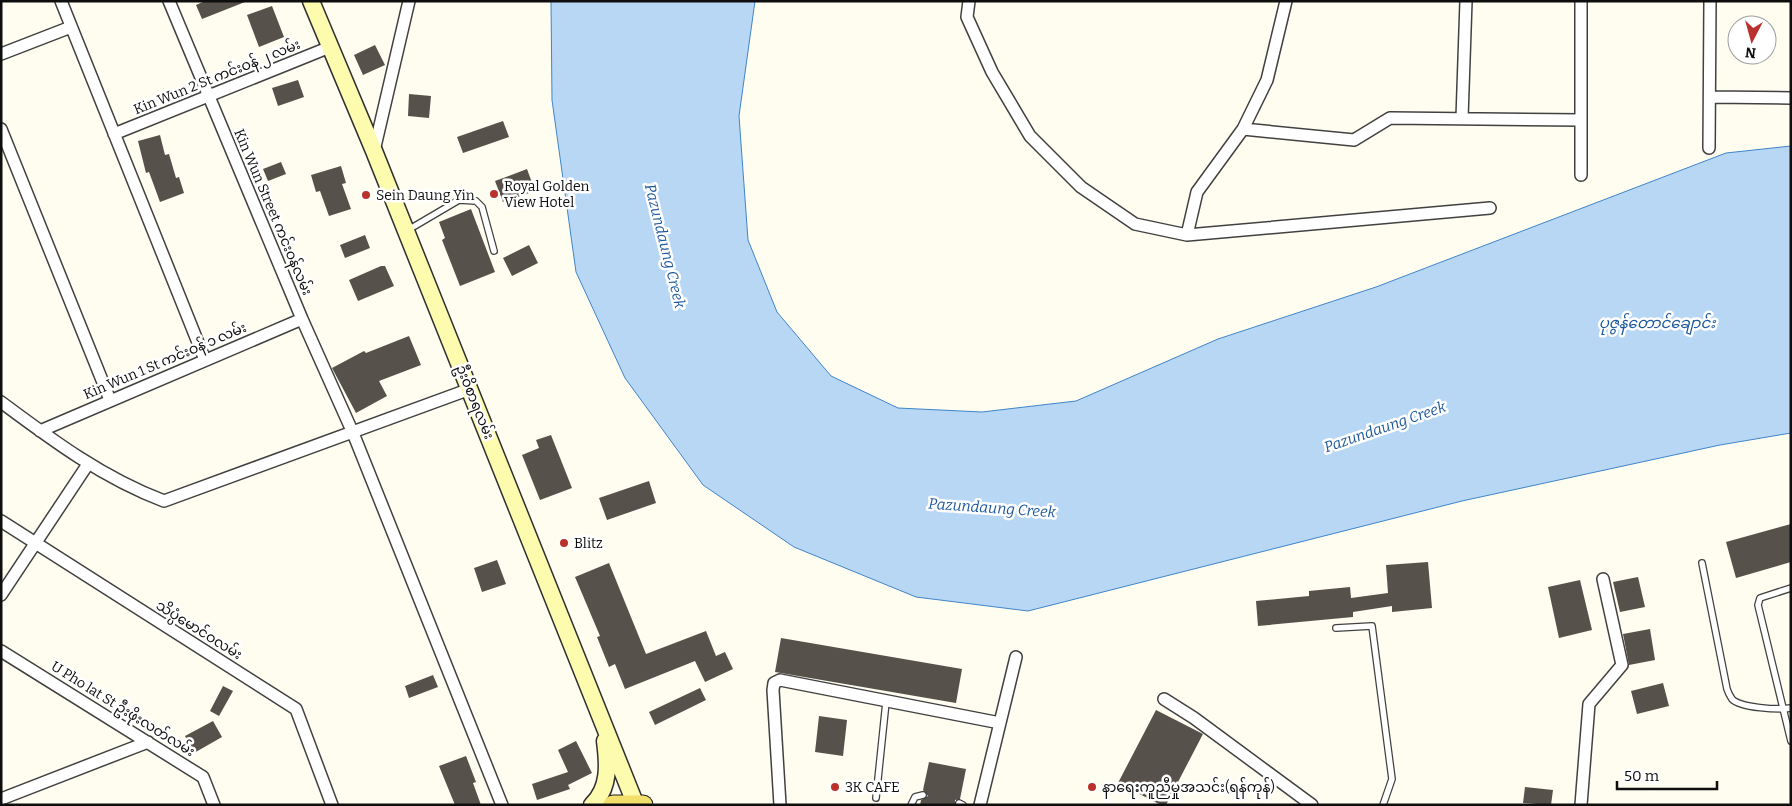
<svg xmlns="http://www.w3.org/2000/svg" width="1792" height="806" font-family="Bitter,'Noto Sans Myanmar',serif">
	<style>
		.water { fill: #b7d7f4; stroke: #4085c8 }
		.building { fill: #57514b }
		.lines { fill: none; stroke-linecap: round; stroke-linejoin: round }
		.service-casing { stroke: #414141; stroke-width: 8 }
		.minor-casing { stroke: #414141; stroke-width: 14 }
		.secondary-casing { stroke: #303030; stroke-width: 19 }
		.primary-casing { stroke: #1f1f1f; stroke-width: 21 }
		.service { stroke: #fff; stroke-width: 5.5 }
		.minor { stroke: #fff; stroke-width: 11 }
		.secondary { stroke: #fcfbae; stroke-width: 16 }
		.primary { stroke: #f3df6b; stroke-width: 19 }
		.poi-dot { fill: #b9322b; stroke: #fff; stroke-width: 2 }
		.labels { text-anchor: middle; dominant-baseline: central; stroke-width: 5; stroke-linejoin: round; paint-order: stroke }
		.street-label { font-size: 14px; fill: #0e0e0e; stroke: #fff }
		.poi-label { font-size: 14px; fill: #0e0e0e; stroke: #fff; text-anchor: start }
		.water-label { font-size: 15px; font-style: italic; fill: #1c579c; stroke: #fff }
	</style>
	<rect width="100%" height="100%" fill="#fefdf0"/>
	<path class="water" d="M 551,1 L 755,1 L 739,116 L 748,240 L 777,312 L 831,376 L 898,408 L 982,412 L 1076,401 L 1218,339 L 1376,287 L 1726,153 L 1791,146 L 1791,433 L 1720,445 L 1462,501 L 1028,611 L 916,597 L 794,547 L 703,485 L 625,378 L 576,272 L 552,100 Z"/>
	<path class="building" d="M 205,1 L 245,1 L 245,2 L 202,19 L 196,5 Z
		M 272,6 L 284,37 L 259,47 L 247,15 Z
		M 375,45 L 385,65 L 363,75 L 354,55 Z
		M 298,80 L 304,97 L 278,106 L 272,88 Z
		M 409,94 L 431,96 L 429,118 L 408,116 Z
		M 503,121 L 509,137 L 463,153 L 457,137 Z
		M 160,135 L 165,155 L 169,154 L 176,178 L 179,177 L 184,193 L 160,202 L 149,172 L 146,173 L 138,141 Z
		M 281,162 L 286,174 L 268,181 L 263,169 Z
		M 341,166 L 346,183 L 342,184 L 351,209 L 329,216 L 320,191 L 316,192 L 311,175 Z
		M 527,169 L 535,191 L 503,202 L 495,181 Z
		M 471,209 L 495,272 L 460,286 L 442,240 L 445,238 L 439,222 Z
		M 365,235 L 370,248 L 345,258 L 340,245 Z
		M 529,245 L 538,263 L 512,276 L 503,258 Z
		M 381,266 L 385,266 L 394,286 L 358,301 L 349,280 Z
		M 409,336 L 421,365 L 379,381 L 387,396 L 356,413 L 332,368 L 364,351 L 366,353 Z
		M 551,435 L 572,488 L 540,500 L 522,455 L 539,448 L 536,440 Z
		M 649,481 L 656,503 L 607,520 L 599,498 Z
		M 1791,524 L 1791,562 L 1736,578 L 1726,542 Z
		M 497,560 L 506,584 L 482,592 L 474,568 Z
		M 1428,562 L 1432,608 L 1392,612 L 1392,606 L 1353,612 L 1353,617 L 1258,626 L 1256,601 L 1309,596 L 1309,591 L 1350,587 L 1351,598 L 1388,593 L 1386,565 Z
		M 609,563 L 646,654 L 706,631 L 716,656 L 725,652 L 733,669 L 705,682 L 695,661 L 625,689 L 615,664 L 609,667 L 597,637 L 600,636 L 575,577 Z
		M 1638,577 L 1645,607 L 1620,612 L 1613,582 Z
		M 1580,580 L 1592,630 L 1559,638 L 1548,587 Z
		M 1650,629 L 1655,660 L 1629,665 L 1623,634 Z
		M 781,638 L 962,669 L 956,703 L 775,672 Z
		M 433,675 L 438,687 L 409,698 L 405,686 Z
		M 1663,683 L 1669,706 L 1637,714 L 1631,691 Z
		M 223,686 L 233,691 L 219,716 L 210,711 Z
		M 700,688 L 706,700 L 655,725 L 649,712 Z
		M 1156,710 L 1203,734 L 1166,805 L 1161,805 L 1118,783 Z
		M 819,716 L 847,720 L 843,756 L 815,752 Z
		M 213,721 L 222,737 L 194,753 L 185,736 Z
		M 576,741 L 592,773 L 568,785 L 570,789 L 537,800 L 532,784 L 568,772 L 558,750 Z
		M 466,756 L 476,782 L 473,783 L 481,805 L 455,805 L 439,766 Z
		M 929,762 L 966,769 L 960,799 L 955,800 L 955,805 L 920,805 L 921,800 L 928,796 L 923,790 Z
		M 1525,787 L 1553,790 L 1551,805 L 1523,803 Z"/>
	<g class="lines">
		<defs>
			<path id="service" d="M 408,230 L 459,200 L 476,201 L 482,207 L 494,251
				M 1702,563 L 1727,689 C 1728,692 1730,696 1732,699 C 1740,708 1779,710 1791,708
				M 1791,588 L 1760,598 L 1758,605 L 1791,741
				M 1336,628 L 1372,626 L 1392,779 L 1383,805
				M 876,798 L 886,702
				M 959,803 L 963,805
				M 911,805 L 915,797 L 923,795"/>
			<path id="minor" d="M 61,1 L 205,360
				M 169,1 L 302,319 L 353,433 L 502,805
				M 969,1 L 967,17 L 992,72 L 1030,136 L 1081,187 L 1135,224 L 1187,235 L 1490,208
				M 1,54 L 71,27
				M 1710,97 L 1791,98
				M 1462,118 L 1466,1
				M 1,129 L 110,400
				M 1243,129 L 1354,140 L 1390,118 L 1581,120
				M 114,134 L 330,47
				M 1709,148 L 1710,1
				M 374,151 L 409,1
				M 1581,175 L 1581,1
				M 1187,235 L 1197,192 L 1243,129 L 1267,80 L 1286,1
				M 1,402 C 52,440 103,478 164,501 L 470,389
				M 40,431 L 302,319
				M 1,521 L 296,709 L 332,805
				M 1,595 L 88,464
				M 1,651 L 203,777 L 214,805
				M 1164,699 L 1194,718 L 1312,805
				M 1,799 L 148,742
				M 780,805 L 773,690 L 774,683 L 780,680 L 1000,723
				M 980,805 L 1016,657
				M 1581,805 L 1589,704 L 1622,665 L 1603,579"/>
			<path id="secondary" d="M 311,1 L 374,151 L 635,803
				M 592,805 C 610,788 608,764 605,741"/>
			<path id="primary" d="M 613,805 L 643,805"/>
		</defs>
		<use href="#service" class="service-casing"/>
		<use href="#minor" class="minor-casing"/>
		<use href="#secondary" class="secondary-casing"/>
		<use href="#primary" class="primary-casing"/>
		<use href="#service" class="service"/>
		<use href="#minor" class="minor"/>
		<use href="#secondary" class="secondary"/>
		<use href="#primary" class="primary"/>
	</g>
	<g class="poi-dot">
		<circle cx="494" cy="194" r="5"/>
		<circle cx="366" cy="195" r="5"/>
		<circle cx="564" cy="543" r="5"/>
		<circle cx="835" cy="787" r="5"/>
		<circle cx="1092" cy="787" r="5"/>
	</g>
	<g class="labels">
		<g class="street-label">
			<text transform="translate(217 77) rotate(-22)">Kin Wun 2 St ကင်းဝန် ၂ လမ်း</text>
			<text transform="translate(273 212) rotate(67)">Kin Wun Street ကင်းဝန်လမ်း</text>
			<text transform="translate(165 361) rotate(-23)">Kin Wun 1 St ကင်းဝန် ၁ လမ်း</text>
			<text transform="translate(475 402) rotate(68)">ဦးဝိစာရလမ်း</text>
			<text transform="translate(199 630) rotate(32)">သိပ္ပံမောင်ဝလမ်း</text>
			<text transform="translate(123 709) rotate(32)">U Pho lat St ဦးဖိုးလတ်လမ်း</text>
		</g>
		<g class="poi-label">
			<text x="504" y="186">Royal Golden<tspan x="504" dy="16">View Hotel</tspan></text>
			<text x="376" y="195">Sein Daung Yin</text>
			<text x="574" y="543">Blitz</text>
			<text x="845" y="787">3K CAFE</text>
			<text x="1102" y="787">နာရေးကူညီမှုအသင်း(ရန်ကုန်)</text>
		</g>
		<g class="water-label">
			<text transform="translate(665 246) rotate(76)">Pazundaung Creek</text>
			<text x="1657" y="323">ပုဇွန်တောင်ချောင်း</text>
			<text transform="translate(1385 427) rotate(-19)">Pazundaung Creek</text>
			<text transform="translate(992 508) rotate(4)">Pazundaung Creek</text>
		</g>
	</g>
	<rect width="1792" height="806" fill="none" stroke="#0e0e0e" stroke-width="5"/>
	<g transform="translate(1752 40) rotate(186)"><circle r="24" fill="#ffffff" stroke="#9f9f9f"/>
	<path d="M0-4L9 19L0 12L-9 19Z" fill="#b9322b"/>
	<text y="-8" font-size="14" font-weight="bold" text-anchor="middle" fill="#0e0e0e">N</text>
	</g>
	<path d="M1617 781v8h100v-8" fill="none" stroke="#0e0e0e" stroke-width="2.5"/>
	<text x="1624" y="781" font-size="15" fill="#0e0e0e" stroke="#ffffff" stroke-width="4" paint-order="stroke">50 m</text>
</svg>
